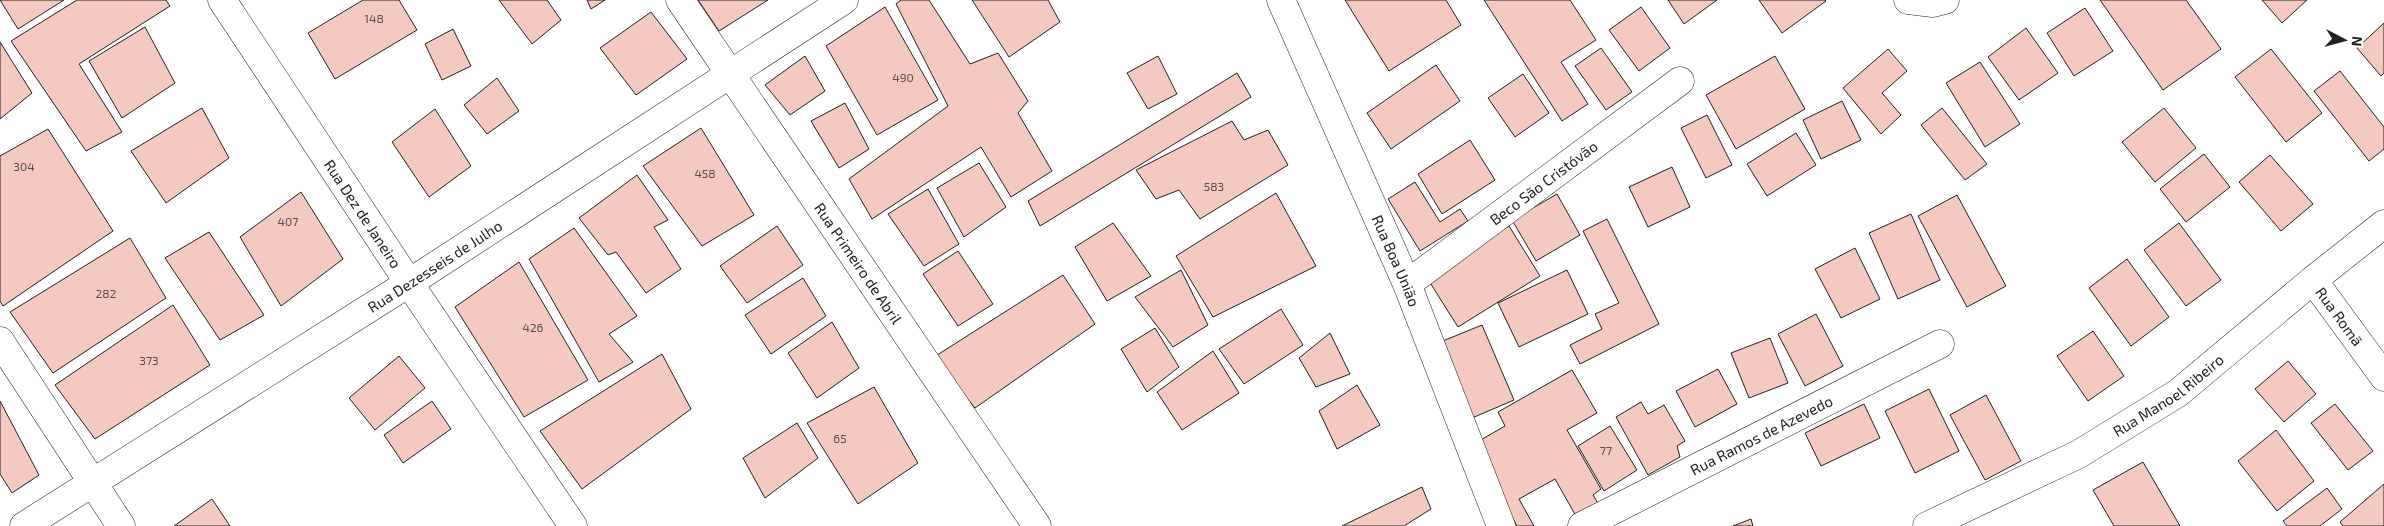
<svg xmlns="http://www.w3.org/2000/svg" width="2384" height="526" font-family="'Exo 2',sans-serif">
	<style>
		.building { fill: #f3c9c0; stroke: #222 }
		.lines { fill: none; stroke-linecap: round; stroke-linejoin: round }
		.minor-casing { stroke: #222; stroke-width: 29 }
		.minor { stroke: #fff; stroke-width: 28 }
		.labels { text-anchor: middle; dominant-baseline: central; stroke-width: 4; stroke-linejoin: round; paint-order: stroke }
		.number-label { font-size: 12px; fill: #564c4a }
		.street-label { font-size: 15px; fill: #222; stroke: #fff }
	</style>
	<rect width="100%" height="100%" fill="#fff"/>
	<path class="building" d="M 0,0 L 64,0 L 18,29 Z
		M 77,0 L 166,0 L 170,6 L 79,64 L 122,132 L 86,151 L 11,41 Z
		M 363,0 L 399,0 L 417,30 L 335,79 L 308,33 Z
		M 499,0 L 547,0 L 561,20 L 532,44 Z
		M 587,0 L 605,0 L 591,9 Z
		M 698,0 L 768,0 L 719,31 Z
		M 901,0 L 929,0 L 970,64 L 998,53 L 1028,101 L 1018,113 L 1052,171 L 1011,197 L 981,147 L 872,219 L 849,179 L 948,106 L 896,4 Z
		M 972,0 L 1048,0 L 1060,22 L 1009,57 Z
		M 1345,0 L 1446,0 L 1461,25 L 1389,71 Z
		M 1484,0 L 1570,0 L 1596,40 L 1561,62 L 1588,104 L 1562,121 Z
		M 1668,0 L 1717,0 L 1684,24 Z
		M 1759,0 L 1825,0 L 1826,1 L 1782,33 Z
		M 2100,0 L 2186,0 L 2221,49 L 2163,90 Z
		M 2262,0 L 2307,0 L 2282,23 Z
		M 885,7 L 938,100 L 877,135 L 826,46 Z
		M 1641,7 L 1670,48 L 1639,71 L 1609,30 Z
		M 2085,8 L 2113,51 L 2074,76 L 2047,33 Z
		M 651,12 L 687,59 L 636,95 L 600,48 Z
		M 2384,23 L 2384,73 L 2381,76 L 2357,48 Z
		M 145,27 L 175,83 L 122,118 L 89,61 Z
		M 2026,28 L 2058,73 L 2019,100 L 1988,57 Z
		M 453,29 L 471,66 L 442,80 L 425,44 Z
		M 0,42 L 32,93 L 0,119 Z
		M 1601,48 L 1632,92 L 1606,110 L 1575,66 Z
		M 1888,49 L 1907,71 L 1882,93 L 1901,115 L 1881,134 L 1843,88 Z
		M 2271,49 L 2322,113 L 2286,142 L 2235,77 Z
		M 805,56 L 825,91 L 790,115 L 765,85 Z
		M 1158,56 L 1177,94 L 1148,109 L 1127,73 Z
		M 1775,56 L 1805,109 L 1736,149 L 1706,95 Z
		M 1980,62 L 2020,124 L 1985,147 L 1946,83 Z
		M 1436,65 L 1460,101 L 1391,149 L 1367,113 Z
		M 2340,71 L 2384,127 L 2384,149 L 2369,161 L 2314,91 Z
		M 1237,73 L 1251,97 L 1040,226 L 1028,201 Z
		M 1523,74 L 1549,113 L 1515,137 L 1488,98 Z
		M 497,78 L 519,111 L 487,134 L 464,105 Z
		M 1842,101 L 1861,140 L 1821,159 L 1803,120 Z
		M 845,103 L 869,149 L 839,168 L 811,121 Z
		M 202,108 L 229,158 L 166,203 L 131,151 Z
		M 1942,108 L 1987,164 L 1965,180 L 1921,125 Z
		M 2164,108 L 2196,148 L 2155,182 L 2122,142 Z
		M 435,109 L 471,166 L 429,197 L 392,142 Z
		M 1707,115 L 1732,165 L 1706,178 L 1681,128 Z
		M 1232,121 L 1244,140 L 1268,130 L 1288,165 L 1200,219 L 1179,190 L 1156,199 L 1136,170 Z
		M 701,128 L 754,215 L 702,246 L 643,166 Z
		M 48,129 L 113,231 L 3,306 L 0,301 L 0,156 Z
		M 1796,133 L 1816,165 L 1767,196 L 1747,164 Z
		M 1470,140 L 1495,180 L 1442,214 L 1418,174 Z
		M 2204,154 L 2230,187 L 2186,222 L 2160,189 Z
		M 2270,155 L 2313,204 L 2281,231 L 2239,182 Z
		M 979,163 L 1006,207 L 964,237 L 937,188 Z
		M 1672,167 L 1690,207 L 1648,227 L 1629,187 Z
		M 637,175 L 668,220 L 654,227 L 681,269 L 646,293 L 616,252 L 608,255 L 579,218 Z
		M 1415,182 L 1440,222 L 1460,209 L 1468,221 L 1420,251 L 1388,199 Z
		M 928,189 L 959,244 L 924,266 L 888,214 Z
		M 301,192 L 343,259 L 281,306 L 240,237 Z
		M 1276,193 L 1316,266 L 1213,317 L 1176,256 Z
		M 1557,194 L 1580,235 L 1536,261 L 1512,220 Z
		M 1957,195 L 2006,286 L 1967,307 L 1918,216 Z
		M 1911,214 L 1940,280 L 1898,299 L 1869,233 Z
		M 1607,219 L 1659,324 L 1580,364 L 1570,345 L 1602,329 L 1595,314 L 1619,303 L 1583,231 Z
		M 1113,223 L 1151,276 L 1107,301 L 1075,247 Z
		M 2179,223 L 2221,280 L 2186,306 L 2144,250 Z
		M 777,226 L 803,265 L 747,303 L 720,266 Z
		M 1509,226 L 1540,276 L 1458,327 L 1427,278 Z
		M 574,228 L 637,316 L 609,334 L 633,362 L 599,382 L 529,259 Z
		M 209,232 L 264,315 L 220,340 L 165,258 Z
		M 130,238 L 166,298 L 53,373 L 10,312 Z
		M 1855,248 L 1880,299 L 1841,318 L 1815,269 Z
		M 958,251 L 993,304 L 958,326 L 923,274 Z
		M 2127,259 L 2169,317 L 2131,346 L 2089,288 Z
		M 519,262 L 588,380 L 524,417 L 455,307 Z
		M 1181,270 L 1208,325 L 1173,347 L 1135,297 Z
		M 1567,270 L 1588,314 L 1519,347 L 1498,303 Z
		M 1063,275 L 1095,324 L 975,408 L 934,357 Z
		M 803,278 L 826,316 L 771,354 L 745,315 Z
		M 173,305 L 210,365 L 95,439 L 55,385 Z
		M 1281,309 L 1303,345 L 1244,384 L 1219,349 Z
		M 1816,314 L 1843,366 L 1805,386 L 1778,334 Z
		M 832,322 L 859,368 L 817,398 L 788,353 Z
		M 1482,325 L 1514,400 L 1465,421 L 1433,345 Z
		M 1155,328 L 1179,367 L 1147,392 L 1121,349 Z
		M 2093,331 L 2124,376 L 2088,401 L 2057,356 Z
		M 1330,333 L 1350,374 L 1316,387 L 1299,358 Z
		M 1770,338 L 1788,383 L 1749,398 L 1731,353 Z
		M 1213,351 L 1239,393 L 1182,430 L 1157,392 Z
		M 662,354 L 691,409 L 582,489 L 540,431 Z
		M 399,356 L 425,388 L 375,430 L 349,398 Z
		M 2288,361 L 2316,394 L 2284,422 L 2255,389 Z
		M 1718,369 L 1737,404 L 1695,427 L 1676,391 Z
		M 1572,370 L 1597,413 L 1567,430 L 1601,489 L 1593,495 L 1599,505 L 1577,518 L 1555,479 L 1519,499 L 1534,526 L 1517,526 L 1472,445 L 1505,426 L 1498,412 Z
		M 1357,385 L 1380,425 L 1337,449 L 1319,411 Z
		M 874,387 L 918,463 L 858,504 L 807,423 Z
		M 1929,389 L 1959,451 L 1915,473 L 1885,411 Z
		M 1986,395 L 2021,461 L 1985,480 L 1950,415 Z
		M 0,401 L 39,475 L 12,493 L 0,474 Z
		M 432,401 L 451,429 L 403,463 L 384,435 Z
		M 1641,402 L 1648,414 L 1664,405 L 1685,441 L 1677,446 L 1680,457 L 1648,475 L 1616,417 Z
		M 1864,404 L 1880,438 L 1821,466 L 1805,433 Z
		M 2335,404 L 2373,451 L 2348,470 L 2311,423 Z
		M 797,423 L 818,458 L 765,498 L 743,458 Z
		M 1610,426 L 1637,470 L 1604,491 L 1578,446 Z
		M 2276,430 L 2314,481 L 2277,511 L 2238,461 Z
		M 2143,462 L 2180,526 L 2114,526 L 2093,490 Z
		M 2384,484 L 2384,526 L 2343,526 L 2340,522 Z
		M 1422,487 L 1431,509 L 1404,526 L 1342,526 Z
		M 2327,488 L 2342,509 L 2320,526 L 2287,526 L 2283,521 Z
		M 212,499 L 230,526 L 174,526 Z
		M 1751,519 L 1753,526 L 1733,526 Z"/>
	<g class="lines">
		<defs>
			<g id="minor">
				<path id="s1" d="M 222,0 L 409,283 L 573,526"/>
				<path id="s2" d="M 680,0 L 1037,526"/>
				<path id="s3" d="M 1281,0 L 1407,284 L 1501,526"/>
				<path d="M 1908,0 L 1933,3 L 1945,0"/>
				<path id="s4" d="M 2313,280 L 2384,377"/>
				<path id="s5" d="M 1407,284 L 1680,81"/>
				<path d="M 0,341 L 121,526"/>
				<path id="s6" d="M 24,526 L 409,283 L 844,0"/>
				<path id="s7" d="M 1582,526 L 1940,344"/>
				<path id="s8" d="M 1927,526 L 2079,454 L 2178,393 L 2313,280 L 2384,224"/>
			</g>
		</defs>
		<use href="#minor" class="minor-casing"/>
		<use href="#minor" class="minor"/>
	</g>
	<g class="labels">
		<g class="number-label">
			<text x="374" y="18">148</text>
			<text x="903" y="77">490</text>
			<text x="24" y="166">304</text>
			<text x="705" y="173">458</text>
			<text x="1214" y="186">583</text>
			<text x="288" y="221">407</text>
			<text x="106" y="293">282</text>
			<text x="533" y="327">426</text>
			<text x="149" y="360">373</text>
			<text x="840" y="438">65</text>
			<text x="1606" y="450">77</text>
		</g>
		<g class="street-label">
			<text stroke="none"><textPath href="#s5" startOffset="170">Beco São Cristóvão</textPath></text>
			<text stroke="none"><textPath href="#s1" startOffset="256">Rua Dez de Janeiro</textPath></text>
			<text stroke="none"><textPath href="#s3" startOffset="285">Rua Boa União</textPath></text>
			<text stroke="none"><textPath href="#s2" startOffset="318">Rua Primeiro de Abril</textPath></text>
			<text stroke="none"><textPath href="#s6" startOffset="486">Rua Dezesseis de Julho</textPath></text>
			<text stroke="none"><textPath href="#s4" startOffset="45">Rua Romã</textPath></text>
			<text stroke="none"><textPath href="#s8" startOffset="275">Rua Manoel Ribeiro</textPath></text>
			<text stroke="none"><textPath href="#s7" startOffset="201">Rua Ramos de Azevedo</textPath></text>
		</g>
	</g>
	<g transform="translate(2344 40) rotate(96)" stroke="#ffffff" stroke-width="4" paint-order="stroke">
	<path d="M0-4L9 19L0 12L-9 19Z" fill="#222222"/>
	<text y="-8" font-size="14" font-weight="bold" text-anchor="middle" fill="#222222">N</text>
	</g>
</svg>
